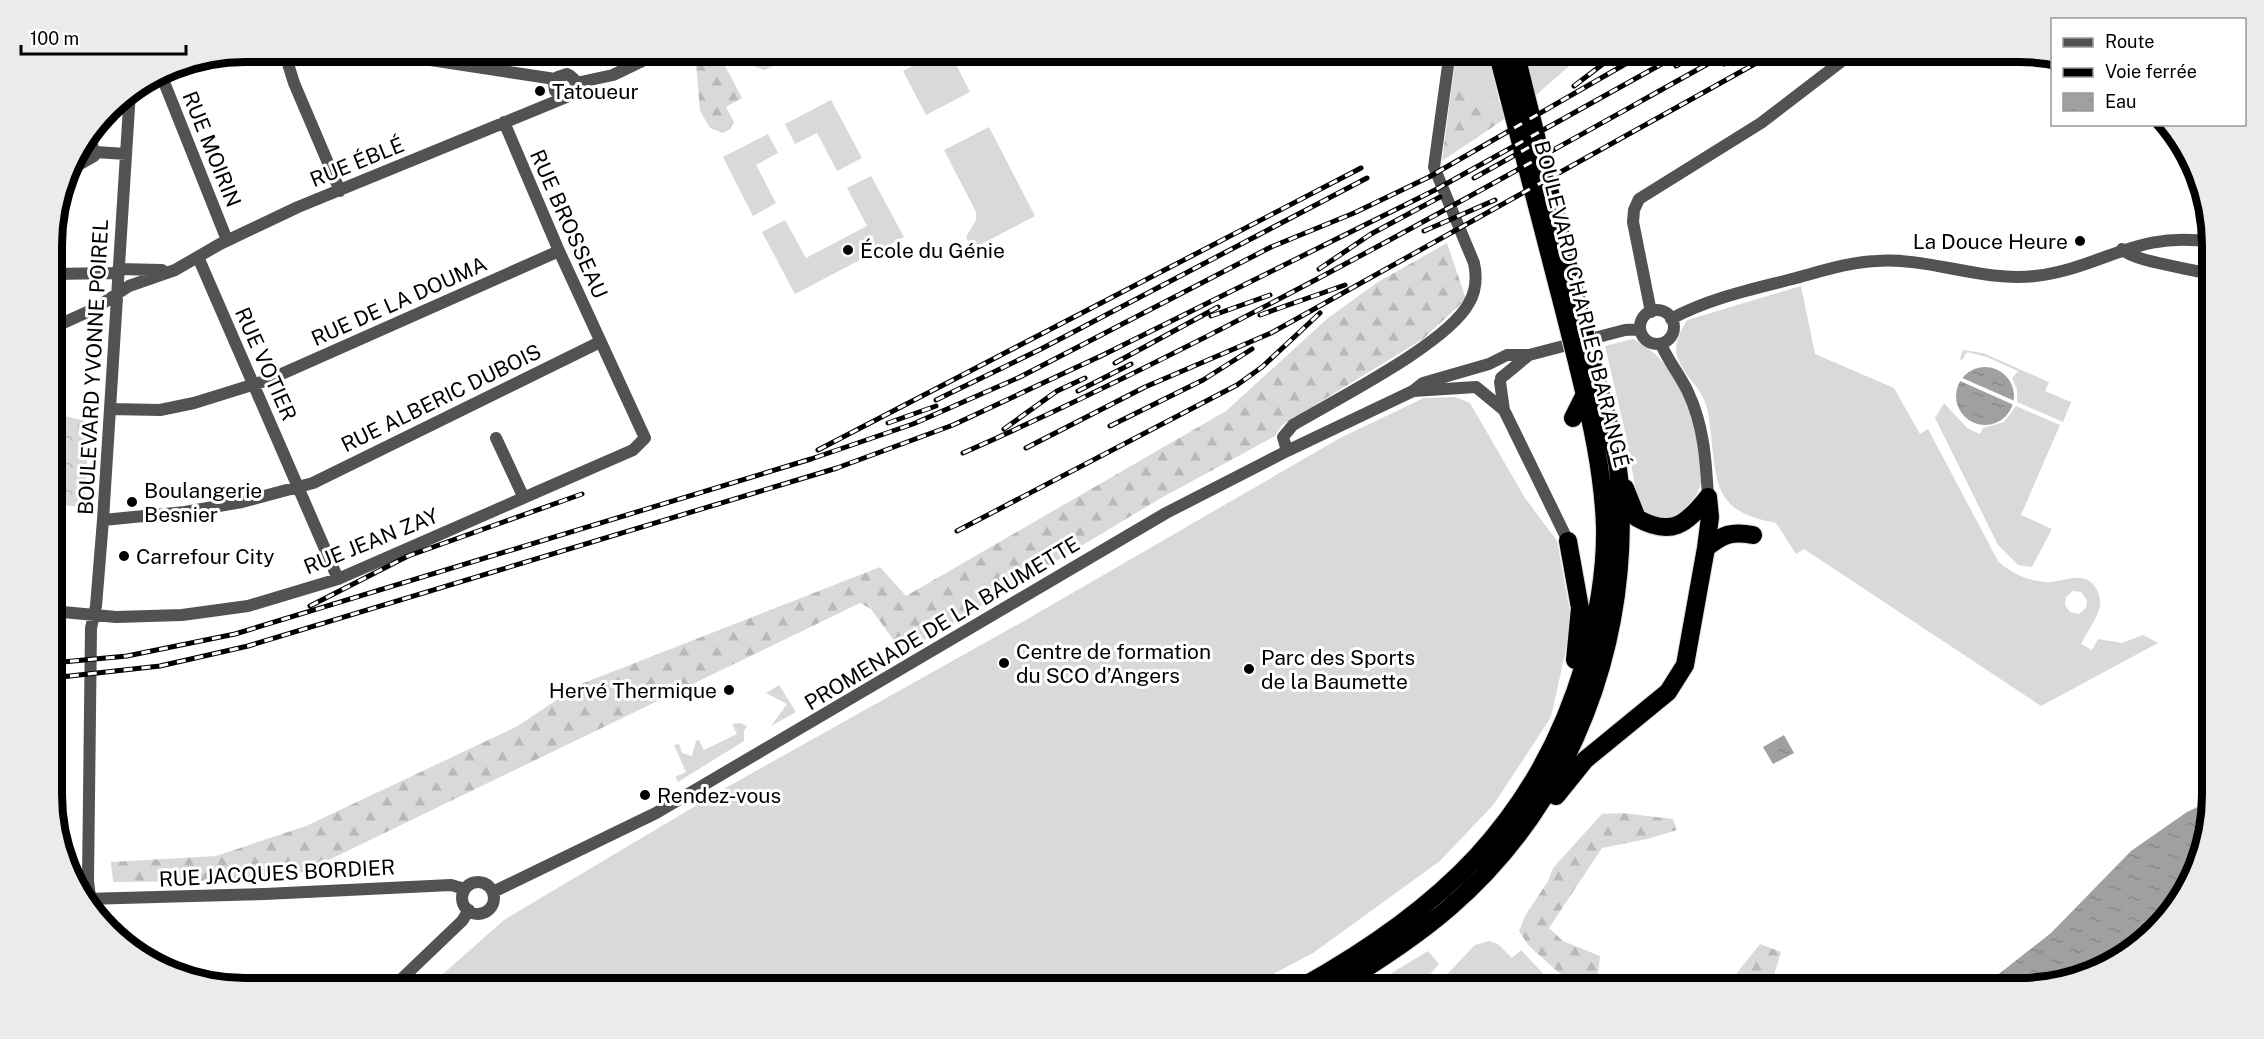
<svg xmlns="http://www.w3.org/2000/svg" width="2264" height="1039" font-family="'Public Sans',sans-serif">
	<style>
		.grass { fill: #d9d9d9; fill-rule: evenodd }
		.forest { fill: url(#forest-firs) }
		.park { fill: url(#park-crowns) }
		.water { fill: url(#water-ripples) }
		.pier { fill: #fff }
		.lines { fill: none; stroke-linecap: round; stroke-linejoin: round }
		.highway-casing { stroke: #dbdbdb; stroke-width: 20 }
		.minor { stroke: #525252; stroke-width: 12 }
		.highway { stroke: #000; stroke-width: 18 }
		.rail-casing { stroke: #000; stroke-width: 5 }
		.rail { stroke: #fff; stroke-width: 3; stroke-dasharray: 9; stroke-linecap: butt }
		.highway-bridge-casing { stroke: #dbdbdb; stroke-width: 20; stroke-linecap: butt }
		.highway-bridge { stroke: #000; stroke-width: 18 }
		.poi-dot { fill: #000; stroke: #fff; stroke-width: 2 }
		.labels { text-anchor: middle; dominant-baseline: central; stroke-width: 6; stroke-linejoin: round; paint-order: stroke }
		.poi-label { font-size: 21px; fill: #000; stroke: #fff; text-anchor: start }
		.street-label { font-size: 21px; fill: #000; stroke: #fff }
		.rim { fill: none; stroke: #000; stroke-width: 8 }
	</style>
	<defs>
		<pattern id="forest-firs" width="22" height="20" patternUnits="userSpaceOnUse" patternTransform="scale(1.5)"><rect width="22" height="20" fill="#d9d9d9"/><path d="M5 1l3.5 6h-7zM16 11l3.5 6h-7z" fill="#b8b8b8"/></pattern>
		<pattern id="park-crowns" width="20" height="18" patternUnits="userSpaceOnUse" patternTransform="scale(1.5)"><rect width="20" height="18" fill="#d9d9d9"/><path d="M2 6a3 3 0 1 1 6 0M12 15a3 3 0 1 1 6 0" fill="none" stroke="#b8b8b8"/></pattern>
		<pattern id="water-ripples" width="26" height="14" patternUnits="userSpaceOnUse" patternTransform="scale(1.5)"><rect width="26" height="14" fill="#a0a0a0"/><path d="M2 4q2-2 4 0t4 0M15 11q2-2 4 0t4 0" fill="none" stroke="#888"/></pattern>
	</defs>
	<rect width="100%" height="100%" fill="#fff"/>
	<path class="grass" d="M 743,51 L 794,51 L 779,59 L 781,63 L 764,70 L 751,65 Z
		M 940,51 L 949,51 L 970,92 L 926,115 L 903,71 Z
		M 1457,51 L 1488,51 L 1499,101 L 1470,108 L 1463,85 L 1452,84 Z
		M 1526,51 L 1540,51 L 1543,60 L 1553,51 L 1586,51 L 1534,97 Z
		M 831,100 L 862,158 L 837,171 L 817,133 L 795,144 L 785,124 Z
		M 989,127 L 1035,216 L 972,249 L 966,237 L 976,220 L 976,212 L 944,150 Z
		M 768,134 L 778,153 L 756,165 L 776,203 L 753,216 L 723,157 Z
		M 871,176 L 904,237 L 795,294 L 762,232 L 785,220 L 806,258 L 867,226 L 847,188 Z
		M 1801,286 L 1815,354 L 1894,388 L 1920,434 L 1928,429 L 1998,561 C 2010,573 2027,580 2044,582 C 2062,584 2083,568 2096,588 C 2099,593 2101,600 2100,606 C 2097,619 2087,632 2081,644 L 2092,650 L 2098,639 L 2122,643 L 2143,635 L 2158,643 L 2041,706 L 1804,549 L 1796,554 L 1776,523 C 1757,519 1735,514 1724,496 C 1710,473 1714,427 1705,402 C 1698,383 1678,371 1676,350 C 1676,339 1682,329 1687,320 ZM 2073,591 L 2081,592 L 2087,600 L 2086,608 L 2079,614 L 2070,612 L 2065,605 L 2066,597 Z
		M 1633,339 C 1676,359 1697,416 1700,460 C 1701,466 1703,474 1702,479 C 1699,497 1685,509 1672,520 L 1653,519 L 1638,502 L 1626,436 L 1605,346 Z
		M 1963,350 L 1983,353 L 2049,382 L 2045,391 L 2071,402 L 2063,422 L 2017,402 L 2017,390 L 2012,378 L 2018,371 L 1987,357 L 1967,352 L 1962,360 L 1960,359 Z
		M 1455,397 L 1470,403 L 1525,498 L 1557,541 L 1572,622 L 1551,717 L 1494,804 L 1440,861 L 1313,953 L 1247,988 L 427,988 L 504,920 L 729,786 L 1024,621 L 1340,438 L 1424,398 Z
		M 1944,403 L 1967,428 L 1980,434 L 1983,428 L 2004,422 L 2016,406 L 2060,425 L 2021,515 L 2052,529 L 2032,567 L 2018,565 L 1998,545 L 1935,418 Z
		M 779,685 L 796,712 L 771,726 L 787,704 L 766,693 Z
		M 740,723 L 747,726 L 744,731 L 744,741 L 678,782 L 675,777 L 686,772 L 674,745 L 679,744 L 682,753 L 692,756 L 696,741 L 699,740 L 704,750 L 737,734 L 732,724 Z
		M 1489,941 L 1498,944 L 1512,958 L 1521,950 L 1557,988 L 1434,988 L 1475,945 Z
		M 1428,951 L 1439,964 L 1418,988 L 1367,988 Z"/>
	<path class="forest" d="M 695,51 L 717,51 L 742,98 L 726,107 L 734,122 L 730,129 L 723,133 L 710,128 L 700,111 Z
		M 1452,84 L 1463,85 L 1470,108 L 1499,101 L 1506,118 L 1442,161 Z
		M 1447,243 L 1466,299 L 1423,339 L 1282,425 L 1275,436 L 1161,498 L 903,653 L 871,609 L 860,603 L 304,872 L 229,881 L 113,882 L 111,862 L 216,856 L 306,826 L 516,727 L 581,684 L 880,567 L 906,596 L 1226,411 L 1328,318 L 1378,282 Z
		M 1622,813 L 1673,819 L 1677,830 L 1647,839 L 1602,848 L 1549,928 L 1563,941 L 1600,956 L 1598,976 L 1610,988 L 1576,988 L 1529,946 L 1519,931 L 1525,916 L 1548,881 L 1553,868 L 1602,814 Z
		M 1760,944 L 1781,952 L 1770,988 L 1725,988 Z"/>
	<path class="park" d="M 60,415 L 90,422 L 84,508 L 52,503 L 52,417 Z"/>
	<path class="water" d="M1956 396a29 29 0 1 1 58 0a29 29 0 1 1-58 0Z
		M 1784,735 L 1794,753 L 1773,764 L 1763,747 Z
		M 2212,800 L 2198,869 L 2173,912 L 2127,955 L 2032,988 L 1981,988 L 2051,933 L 2131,851 L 2187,812 Z"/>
	<path class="pier" d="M 1960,377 L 2017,402 L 2016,406 L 1958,380 Z"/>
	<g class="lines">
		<defs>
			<path id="highway" d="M 1497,51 L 1566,318
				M 1515,51 L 1580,314
				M 1573,418 L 1585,394
				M 1625,488 L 1637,518 C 1671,537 1686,525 1708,497
				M 1568,541 L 1580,608 L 1575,660
				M 1706,548 C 1723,534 1732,531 1753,535
				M 1556,796 L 1585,760 L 1668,692 L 1685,665 L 1706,548 L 1710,517 L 1708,497
				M 1300,988 C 1439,911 1537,822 1584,665 C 1597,620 1606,573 1605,526 C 1603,472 1591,419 1578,366
				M 1334,988 C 1374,964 1413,939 1449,908 C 1573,801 1632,639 1619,477 C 1615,439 1602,400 1592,363"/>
		</defs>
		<use href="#highway" class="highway-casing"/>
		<path class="minor" d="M 284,51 L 294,83 L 340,191
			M 372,51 L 555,79
			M 160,72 L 227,240
			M 576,83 L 613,75 L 663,51
			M 95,152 L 126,154
			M 68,171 L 94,156 L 95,152 L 88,137
			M 2122,249 C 2133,262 2192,268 2212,275
			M 198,257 L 338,579
			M 118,269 L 162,270
			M 52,274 L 117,273
			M1640 327a17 17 0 1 1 34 0a17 17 0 1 1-34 0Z
			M 1651,312 L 1633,222 L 1634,210 L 1639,199 L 1761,123 L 1855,51
			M 1671,319 C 1709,298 1754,289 1796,278 C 1822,271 1850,262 1876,261 C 1930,257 1981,282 2035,276 C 2102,268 2137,230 2211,242
			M 52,328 L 94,309 L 129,286 L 175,270 L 220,244 L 298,207 L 569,96 C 579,90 578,79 567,74 L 558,77 L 554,84 L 555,91 L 564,96
			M 1661,344 C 1668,361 1680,375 1688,392 C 1704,426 1706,461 1708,497
			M 1501,378 L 1529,355
			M 1500,382 L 1504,410 L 1568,541
			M 1413,391 L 1476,387 L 1504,410
			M 110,409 L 160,410 L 194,403 L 268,380 L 559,251
			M 496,438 L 523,496
			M 1287,451 L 1283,437 L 1293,425 C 1336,399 1447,344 1469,303 C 1476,291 1477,277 1474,263 L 1434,167 L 1450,51
			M 103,520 L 185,512 L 242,502 L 313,483 L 600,342
			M 52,611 L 116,617 L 182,615 L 248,606 L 338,579 L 633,450 L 645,438 L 559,251 L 504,122
			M462 898a16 16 0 1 1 32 0a16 16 0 1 1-32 0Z
			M 493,892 L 656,813 L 1166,513 L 1287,451 L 1413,391 L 1423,383 L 1489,364 L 1507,355 L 1529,355 L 1625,330 L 1640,329
			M 85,899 L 265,894 L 451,885 L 465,889
			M 92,913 L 88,881 L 91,628 L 96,606 L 103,520 L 130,91
			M 392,988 L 462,921 L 469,910"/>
		<use href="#highway" class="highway"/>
		<defs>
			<path id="rail" d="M 1724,64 L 1747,51
				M 1676,66 L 1702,51
				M 1574,86 L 1620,51
				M 1474,178 L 1542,140
				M 1424,231 L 1495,200
				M 1319,269 L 1371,234 L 1440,197
				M 1260,315 L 1345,285
				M 1211,316 L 1270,295
				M 1115,363 L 1218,307
				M 1078,391 L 1131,364
				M 936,400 L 1041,349 L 1367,178
				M 888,423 L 936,406
				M 1110,426 L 1203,380 L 1252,349
				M 1004,429 L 1057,391 L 1085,378
				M 1026,448 L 1145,387 L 1271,333 L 1778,51
				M 818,450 L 1361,168
				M 963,453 C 1227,336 1479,191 1731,51
				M 957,531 L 1237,385 L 1262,367 L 1320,313
				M 310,606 L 408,556 L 582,494
				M 52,663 L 127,656 L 235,634 L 811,459 L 913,424 L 1020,377 L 1271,247 L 1354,213 L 1429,177 L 1648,51
				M 52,678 L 160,666 L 248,646 L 837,468 L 953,425 L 1105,354 L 1435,190 L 1685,51"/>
		</defs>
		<use href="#rail" class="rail-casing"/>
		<use href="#rail" class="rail"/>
		<defs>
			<path id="highway-bridge" d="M 1580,314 L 1592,363
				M 1566,318 L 1578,366"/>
		</defs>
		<use href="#highway-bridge" class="highway-bridge-casing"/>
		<use href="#highway-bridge" class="highway-bridge"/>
	</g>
	<g class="poi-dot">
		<circle cx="540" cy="91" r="6"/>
		<circle cx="2080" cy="241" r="6"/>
		<circle cx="848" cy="250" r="6"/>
		<circle cx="132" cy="502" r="6"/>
		<circle cx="124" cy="556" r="6"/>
		<circle cx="1004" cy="663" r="6"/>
		<circle cx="1249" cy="669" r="6"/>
		<circle cx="729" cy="690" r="6"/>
		<circle cx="645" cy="795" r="6"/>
	</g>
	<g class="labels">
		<g class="poi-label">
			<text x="552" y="91">Tatoueur</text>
			<text x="2068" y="241" text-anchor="end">La Douce Heure</text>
			<text x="860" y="250">École du Génie</text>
			<text x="144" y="490">Boulangerie<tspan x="144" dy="24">Besnier</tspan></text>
			<text x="136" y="556">Carrefour City</text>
			<text x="1016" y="651">Centre de formation<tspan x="1016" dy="24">du SCO d’Angers</tspan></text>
			<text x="1261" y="657">Parc des Sports<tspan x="1261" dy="24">de la Baumette</tspan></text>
			<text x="717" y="690" text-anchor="end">Hervé Thermique</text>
			<text x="657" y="795">Rendez-vous</text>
		</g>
		<g class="street-label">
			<text transform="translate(212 149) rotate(68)">RUE MOIRIN</text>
			<text transform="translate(357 162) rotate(-22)">RUE ÉBLÉ</text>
			<text transform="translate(569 224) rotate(66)">RUE BROSSEAU</text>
			<text transform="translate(399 301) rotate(-24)">RUE DE LA DOUMA</text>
			<text transform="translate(1582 304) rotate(76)">BOULEVARD CHARLES BARANGÉ</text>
			<text transform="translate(266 364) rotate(66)">RUE VOTIER</text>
			<text transform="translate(93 367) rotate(-87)">BOULEVARD YVONNE POIREL</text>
			<text transform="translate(441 398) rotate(-26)">RUE ALBERIC DUBOIS</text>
			<text transform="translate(371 541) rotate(-22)">RUE JEAN ZAY</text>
			<text transform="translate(942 623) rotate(-31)">PROMENADE DE LA BAUMETTE</text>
			<text transform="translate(277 873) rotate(-3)">RUE JACQUES BORDIER</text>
		</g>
	</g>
	<path d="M0 0H2264V1039H0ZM245 62H2019A183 183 0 0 1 2202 245V795A183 183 0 0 1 2019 978H245A183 183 0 0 1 62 795V245A183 183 0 0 1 245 62Z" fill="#ebebeb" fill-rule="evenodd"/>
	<path class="rim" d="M245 62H2019A183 183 0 0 1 2202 245V795A183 183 0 0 1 2019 978H245A183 183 0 0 1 62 795V245A183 183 0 0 1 245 62Z"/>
	<rect x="2051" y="18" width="195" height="108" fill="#ffffff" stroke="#999999" stroke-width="1.5"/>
	<rect x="2063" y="38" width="30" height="9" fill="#525252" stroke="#999999" stroke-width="1.5"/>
	<text x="2105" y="48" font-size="18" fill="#000000">Route</text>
	<rect x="2063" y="68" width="30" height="9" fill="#000000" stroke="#999999" stroke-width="1.5"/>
	<text x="2105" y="78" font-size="18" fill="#000000">Voie ferrée</text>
	<rect x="2063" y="93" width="30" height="18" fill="url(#water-ripples)" stroke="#999999" stroke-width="1.5"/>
	<text x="2105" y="108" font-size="18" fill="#000000">Eau</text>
	<path d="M21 45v9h165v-9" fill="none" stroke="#000000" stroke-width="3"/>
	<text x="30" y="45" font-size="18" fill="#000000" stroke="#ffffff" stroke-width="4.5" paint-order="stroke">100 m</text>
</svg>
